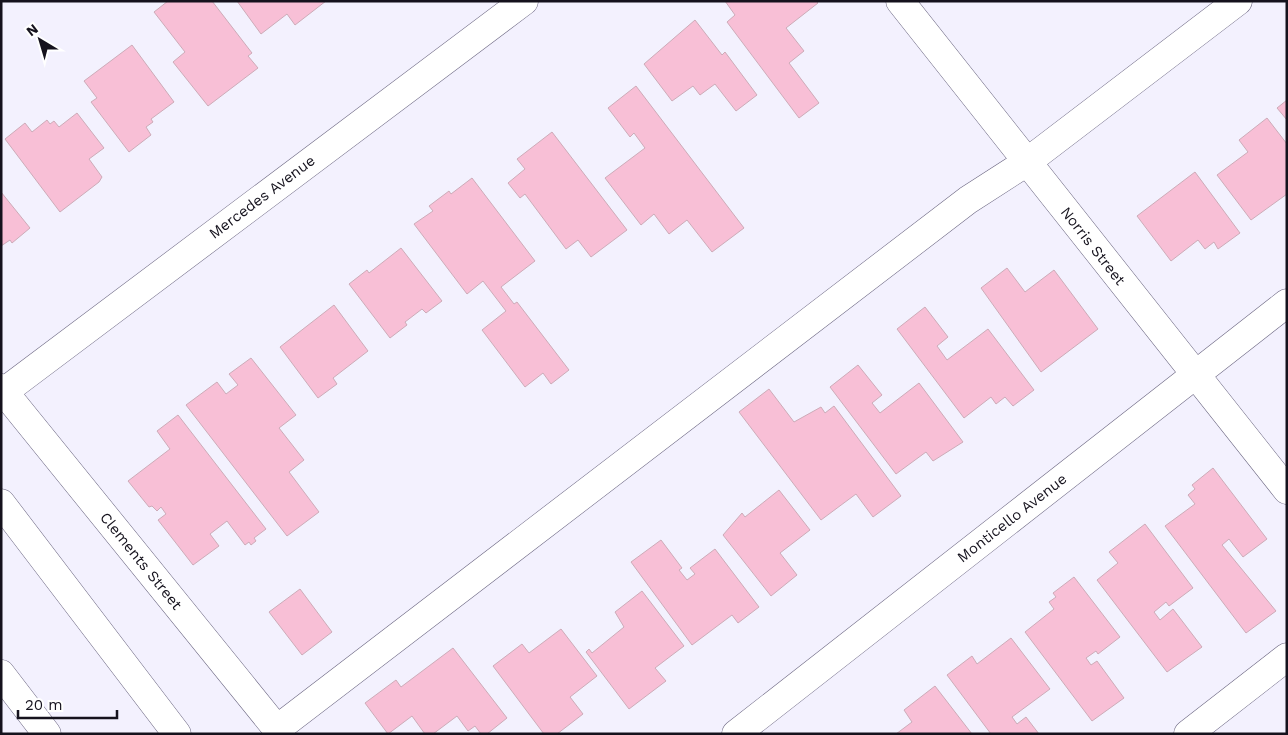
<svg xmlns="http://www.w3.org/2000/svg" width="1288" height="735" font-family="'Work Sans',sans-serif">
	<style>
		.building { fill: #f8bfd6; stroke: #cdabb8 }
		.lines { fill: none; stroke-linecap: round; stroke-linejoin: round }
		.minor-casing { stroke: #6b6681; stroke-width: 29 }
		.minor { stroke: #fff; stroke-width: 28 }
		.labels { text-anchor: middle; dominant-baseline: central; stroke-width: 5; stroke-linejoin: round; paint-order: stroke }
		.street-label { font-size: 15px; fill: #15121d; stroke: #fff }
	</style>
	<rect width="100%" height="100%" fill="#f3f1fe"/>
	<path class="building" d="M 168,1 L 212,1 L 252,53 L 248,56 L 258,68 L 208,106 L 173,62 L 185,52 L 154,12 Z
		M 237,1 L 326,1 L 295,25 L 287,14 L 261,34 Z
		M 725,1 L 816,1 L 818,3 L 786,28 L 804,51 L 789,63 L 819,103 L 799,118 L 727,22 L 735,15 Z
		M 695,20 L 722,55 L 725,52 L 757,95 L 736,111 L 715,84 L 700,95 L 693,86 L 672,101 L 644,64 Z
		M 132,45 L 174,102 L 151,119 L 153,122 L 146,127 L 151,135 L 129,152 L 91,102 L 97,98 L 84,81 Z
		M 636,86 L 744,228 L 712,252 L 687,220 L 669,234 L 654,214 L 641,225 L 605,178 L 645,148 L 634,133 L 630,137 L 608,108 Z
		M 1287,100 L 1287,120 L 1277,108 Z
		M 77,113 L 104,148 L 89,159 L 102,177 L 99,182 L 60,212 L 5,139 L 25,123 L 32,132 L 47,120 L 50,124 L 54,121 L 59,127 Z
		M 1267,118 L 1287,144 L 1287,194 L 1251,220 L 1217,175 L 1248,152 L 1239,140 Z
		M 552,132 L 627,230 L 591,257 L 578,240 L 566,249 L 525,194 L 520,198 L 508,183 L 525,169 L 517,159 Z
		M 1195,172 L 1240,233 L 1218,249 L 1214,242 L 1205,249 L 1198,240 L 1171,261 L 1137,216 Z
		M 472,178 L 535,261 L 501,287 L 514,304 L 517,302 L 569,370 L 551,384 L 543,373 L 525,387 L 482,330 L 506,311 L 483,281 L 467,294 L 414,224 L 433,211 L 429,206 L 449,191 L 451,194 Z
		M 1,192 L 30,228 L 12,243 L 10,240 L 1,246 Z
		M 401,248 L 442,301 L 426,313 L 422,309 L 405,322 L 407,325 L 390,338 L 349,284 L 367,270 L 369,273 Z
		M 1007,268 L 1025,292 L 1054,270 L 1098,329 L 1041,372 L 981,288 Z
		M 334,305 L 368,351 L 333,378 L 337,384 L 318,398 L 280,347 Z
		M 925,307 L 948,337 L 937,346 L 947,360 L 988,329 L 1034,390 L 1013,406 L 1005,397 L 996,404 L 991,397 L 964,418 L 897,329 Z
		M 251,358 L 296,415 L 279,428 L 304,460 L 289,472 L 319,512 L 287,536 L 186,405 L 217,382 L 226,394 L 238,385 L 229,374 Z
		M 858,365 L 882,395 L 872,403 L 880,413 L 919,383 L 963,442 L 933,461 L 926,452 L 896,474 L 830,387 Z
		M 769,389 L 794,422 L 821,407 L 825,413 L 834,406 L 901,496 L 873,517 L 856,494 L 821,520 L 739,412 Z
		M 178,415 L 266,529 L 254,538 L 256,541 L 251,545 L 249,542 L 245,545 L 227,521 L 210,534 L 219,546 L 193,565 L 158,520 L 166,514 L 161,507 L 157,511 L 152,506 L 149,507 L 128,481 L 170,449 L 157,431 Z
		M 1213,468 L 1267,539 L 1243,557 L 1229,539 L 1222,545 L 1276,611 L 1246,633 L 1165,526 L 1195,504 L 1188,495 L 1195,489 L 1192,485 Z
		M 779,490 L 810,530 L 780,553 L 797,575 L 771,596 L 723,535 L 742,513 L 745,517 Z
		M 1145,524 L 1193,588 L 1169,606 L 1166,602 L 1154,612 L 1160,620 L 1173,609 L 1202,647 L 1167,672 L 1097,580 L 1118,563 L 1109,552 Z
		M 661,540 L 682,568 L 679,570 L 687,580 L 695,574 L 690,568 L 715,549 L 759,607 L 738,623 L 732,615 L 692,645 L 631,562 Z
		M 1074,577 L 1120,637 L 1098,654 L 1096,651 L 1086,658 L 1091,665 L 1097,661 L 1124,698 L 1092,721 L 1025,632 L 1054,609 L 1049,602 L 1056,597 L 1053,593 Z
		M 300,589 L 332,632 L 302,655 L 269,612 Z
		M 642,591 L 684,646 L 655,668 L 666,681 L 629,709 L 586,652 L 589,649 L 592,653 L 624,627 L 615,612 Z
		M 561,629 L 597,676 L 570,697 L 583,714 L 557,734 L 544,734 L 493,666 L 522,644 L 529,653 Z
		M 1011,638 L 1050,689 L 1012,717 L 1017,724 L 1026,717 L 1039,734 L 991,734 L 947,675 L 972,656 L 977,664 Z
		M 453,648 L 507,718 L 487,734 L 481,734 L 475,726 L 468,731 L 457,716 L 433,734 L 425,734 L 412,716 L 388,734 L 365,703 L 396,680 L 401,687 Z
		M 935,686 L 972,734 L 896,734 L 912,722 L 904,710 Z"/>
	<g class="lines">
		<defs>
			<path id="minor" d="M 900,1 L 1287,490
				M 1,388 L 281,734
				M 1,394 L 524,1
				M 1,503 L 177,734
				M 1,674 L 47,734
				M 277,729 L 968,200 L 1027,162 L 1238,1
				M 736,734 L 1287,303
				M 1188,734 L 1287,657"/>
		</defs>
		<use href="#minor" class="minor-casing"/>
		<use href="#minor" class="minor"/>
	</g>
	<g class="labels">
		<g class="street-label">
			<text transform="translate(262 197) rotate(-37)">Mercedes Avenue</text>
			<text transform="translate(1093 246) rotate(52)">Norris Street</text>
			<text transform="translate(1012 518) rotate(-38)">Monticello Avenue</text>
			<text transform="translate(141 561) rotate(51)">Clements Street</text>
		</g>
	</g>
	<rect width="1288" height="735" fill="none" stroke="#15121d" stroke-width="5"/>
	<g transform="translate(40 40) rotate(322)" stroke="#ffffff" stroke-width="4" paint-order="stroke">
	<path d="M0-4L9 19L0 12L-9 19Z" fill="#15121d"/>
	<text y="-8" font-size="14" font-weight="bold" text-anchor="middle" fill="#15121d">N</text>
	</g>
	<path d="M18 710v8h99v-8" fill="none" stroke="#15121d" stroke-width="2.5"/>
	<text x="25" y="710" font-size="15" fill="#15121d" stroke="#ffffff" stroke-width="4" paint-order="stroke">20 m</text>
</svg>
